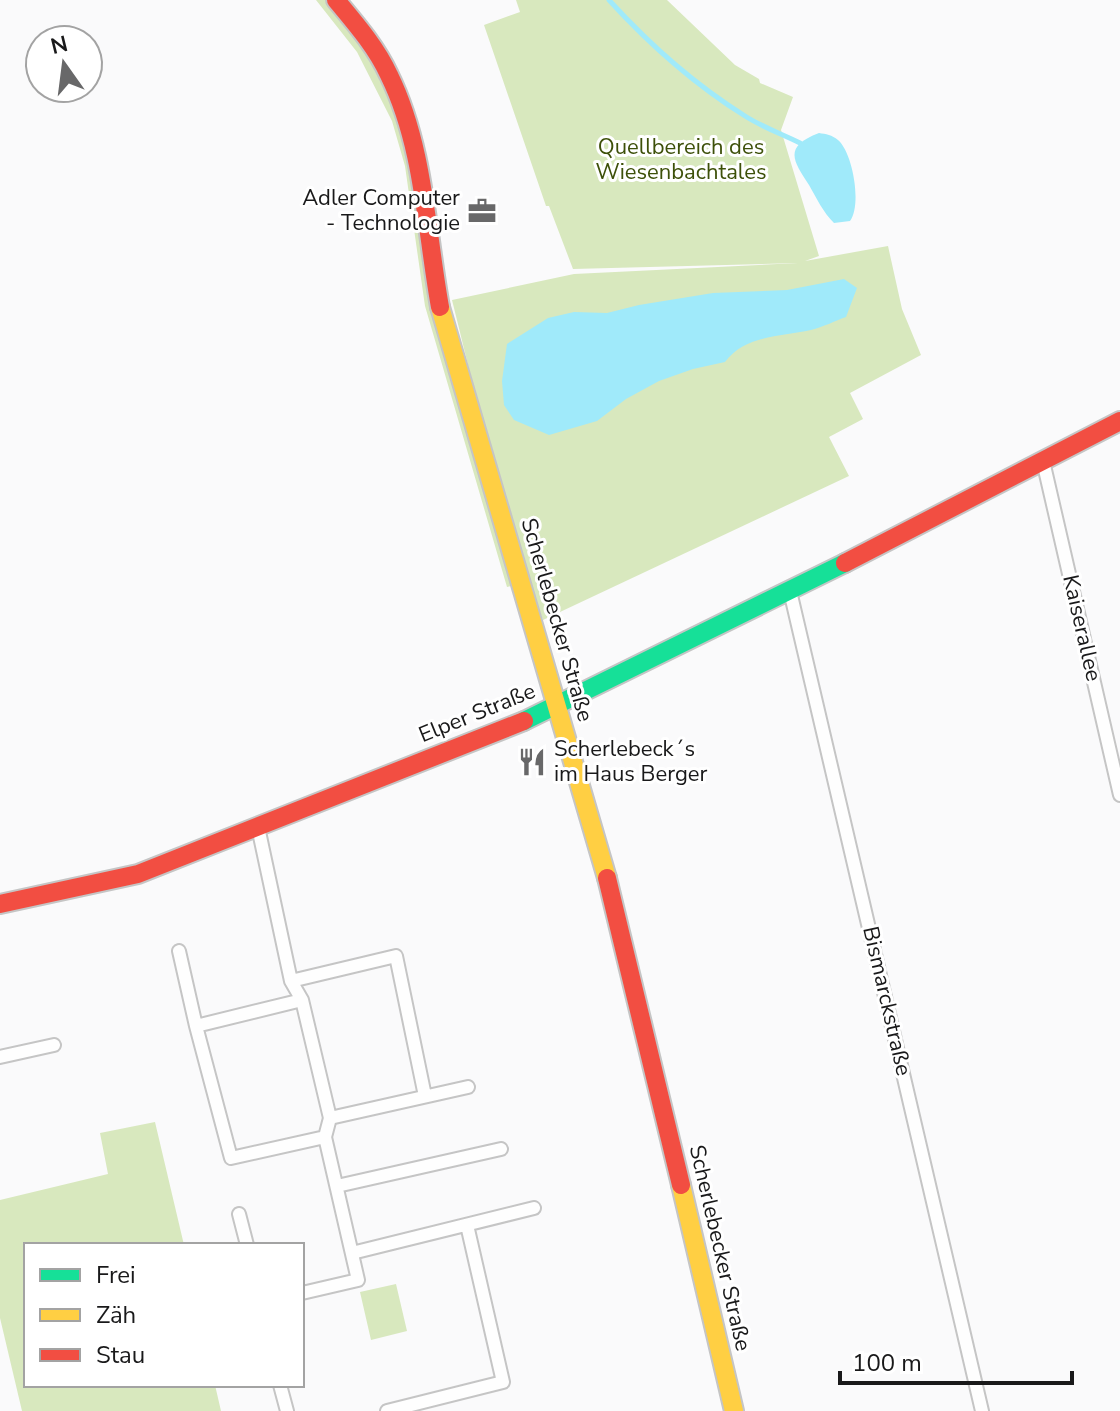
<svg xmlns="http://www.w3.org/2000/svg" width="1120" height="1411" font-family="'Nunito Sans',sans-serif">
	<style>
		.green { fill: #d8e8be }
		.water { fill: #a0eafa }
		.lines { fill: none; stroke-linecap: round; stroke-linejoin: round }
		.stream { stroke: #a0eafa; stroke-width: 5 }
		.street-casing { stroke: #c5c5c5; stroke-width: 16 }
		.fast-casing { stroke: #c5c5c5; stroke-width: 22 }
		.slow-casing { stroke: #c5c5c5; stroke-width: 22 }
		.jam-casing { stroke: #c5c5c5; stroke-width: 22 }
		.street { stroke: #fefefe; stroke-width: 12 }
		.fast { stroke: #16e098; stroke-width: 18 }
		.slow { stroke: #ffcf43; stroke-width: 18 }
		.jam { stroke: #f24e42; stroke-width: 18 }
		.labels { text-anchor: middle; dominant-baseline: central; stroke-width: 6; stroke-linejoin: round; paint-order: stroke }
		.park-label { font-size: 22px; fill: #3d5009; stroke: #fff }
		.poi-label { font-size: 22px; fill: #19191a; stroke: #fff; text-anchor: end }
		.street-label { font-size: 22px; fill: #19191a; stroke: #fff }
	</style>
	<rect width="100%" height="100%" fill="#fafafb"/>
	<path class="green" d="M 316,0 L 327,0 C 360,29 379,70 399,108 L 515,585 L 507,587 L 425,306 L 405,166 L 392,121 L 357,52 Z
		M 516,0 L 667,0 L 735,65 L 759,79 L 760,83 L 793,97 L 781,130 L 819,256 L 805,261 L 888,246 L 902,309 L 921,355 L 850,393 L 863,419 L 829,437 L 849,476 L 543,620 C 502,517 479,407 452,300 L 574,274 L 798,263 L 573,269 L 549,206 L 546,206 L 484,25 L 520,12 Z
		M 155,1122 L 184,1245 L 26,1245 L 26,1385 L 215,1385 L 221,1411 L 22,1411 L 0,1318 L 0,1200 L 108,1174 L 100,1133 Z
		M 396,1284 L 407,1331 L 371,1340 L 360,1292 Z"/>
	<path class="water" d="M 819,133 C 826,134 832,135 838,140 C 853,153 862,205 850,221 L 834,223 C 823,212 817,199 809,185 C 793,160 783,147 819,133 Z
		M 844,279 L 857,288 L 846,317 C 835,321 823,327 811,330 C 780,337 745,335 725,362 L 693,369 L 659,381 L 626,399 L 597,421 L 549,435 L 514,420 L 504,405 L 502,381 L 507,344 L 548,318 L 574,312 L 607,313 L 639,305 L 713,293 L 787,290 Z"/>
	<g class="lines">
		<path class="stream" d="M 609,0 C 649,44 694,84 745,116 C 762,127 782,134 800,143"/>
		<defs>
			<path id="street" d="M 1043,461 L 1120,795
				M 790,591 L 982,1411
				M 258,827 L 291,981 L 302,1000 L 330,1118 L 325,1137 L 358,1280 L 302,1293
				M 179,951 L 196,1026
				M 291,981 L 396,956 L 425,1096
				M 302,1000 L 196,1026 L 231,1158 L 325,1137
				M 0,1057 L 54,1045
				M 330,1118 L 468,1087
				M 337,1186 L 501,1149
				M 239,1214 L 247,1245
				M 352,1253 L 534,1208
				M 280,1385 L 287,1411
				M 387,1411 L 503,1382 L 467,1225"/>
			<path id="fast" d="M 524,721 L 845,563"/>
			<path id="slow" d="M 440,307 L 607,878
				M 681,1185 L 734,1411"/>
			<path id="jam" d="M 336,0 C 356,24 376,47 389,75 C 424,146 426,230 440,307
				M 845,563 L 1120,421
				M 607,878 L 681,1185
				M 0,904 L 138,874 L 524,721"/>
		</defs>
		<use href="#street" class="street-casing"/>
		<use href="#fast" class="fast-casing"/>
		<use href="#slow" class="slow-casing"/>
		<use href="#jam" class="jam-casing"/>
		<use href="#street" class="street"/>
		<use href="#fast" class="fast"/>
		<use href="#slow" class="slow"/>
		<use href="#jam" class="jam"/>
	</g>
	<defs>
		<symbol id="office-bare" viewBox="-9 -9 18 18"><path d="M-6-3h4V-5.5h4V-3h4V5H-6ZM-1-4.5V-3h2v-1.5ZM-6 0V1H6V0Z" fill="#686869" stroke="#fff" stroke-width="2.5" paint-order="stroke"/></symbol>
		<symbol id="restaurant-bare" viewBox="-9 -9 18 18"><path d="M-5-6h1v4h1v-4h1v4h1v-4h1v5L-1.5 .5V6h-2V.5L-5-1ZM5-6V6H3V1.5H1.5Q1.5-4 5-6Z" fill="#686869" stroke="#fff" stroke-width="2.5" paint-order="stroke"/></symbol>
	</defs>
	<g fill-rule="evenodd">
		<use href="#office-bare" x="462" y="191" width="40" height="40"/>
		<use href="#restaurant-bare" x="512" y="742" width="40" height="40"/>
	</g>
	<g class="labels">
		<g class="park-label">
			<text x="681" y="147">Quellbereich des<tspan x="681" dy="25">Wiesenbachtales</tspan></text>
		</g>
		<g class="poi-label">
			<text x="460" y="198">Adler Computer<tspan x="460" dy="25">- Technologie</tspan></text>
			<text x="554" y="749" text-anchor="start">Scherlebeck´s<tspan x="554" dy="25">im Haus Berger</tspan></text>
		</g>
		<g class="street-label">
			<text transform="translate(557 620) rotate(74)">Scherlebecker Straße</text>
			<text transform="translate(1082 628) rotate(77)">Kaiserallee</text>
			<text transform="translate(477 713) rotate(-22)">Elper Straße</text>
			<text transform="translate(887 1001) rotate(77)">Bismarckstraße</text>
			<text transform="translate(720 1248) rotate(77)">Scherlebecker Straße</text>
		</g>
	</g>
	<rect x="24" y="1243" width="280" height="144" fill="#ffffff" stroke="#a3a3a3" stroke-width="2"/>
	<rect x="40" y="1269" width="40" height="12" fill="#16e098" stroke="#a3a3a3" stroke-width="2"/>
	<text x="96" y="1283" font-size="24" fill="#19191a">Frei</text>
	<rect x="40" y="1309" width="40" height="12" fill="#ffcf43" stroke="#a3a3a3" stroke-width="2"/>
	<text x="96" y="1323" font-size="24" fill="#19191a">Zäh</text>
	<rect x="40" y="1349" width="40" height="12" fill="#f24e42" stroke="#a3a3a3" stroke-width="2"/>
	<text x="96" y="1363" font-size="24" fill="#19191a">Stau</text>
	<g transform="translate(64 64) rotate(346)"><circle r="38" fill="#ffffff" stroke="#a3a3a3" stroke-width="2"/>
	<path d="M0-6L14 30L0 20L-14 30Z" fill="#686869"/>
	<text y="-12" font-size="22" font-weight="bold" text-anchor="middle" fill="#19191a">N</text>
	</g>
	<path d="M840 1371v12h232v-12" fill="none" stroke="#19191a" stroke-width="4"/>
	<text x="852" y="1371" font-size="24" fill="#19191a" stroke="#ffffff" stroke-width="6" paint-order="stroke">100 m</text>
</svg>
